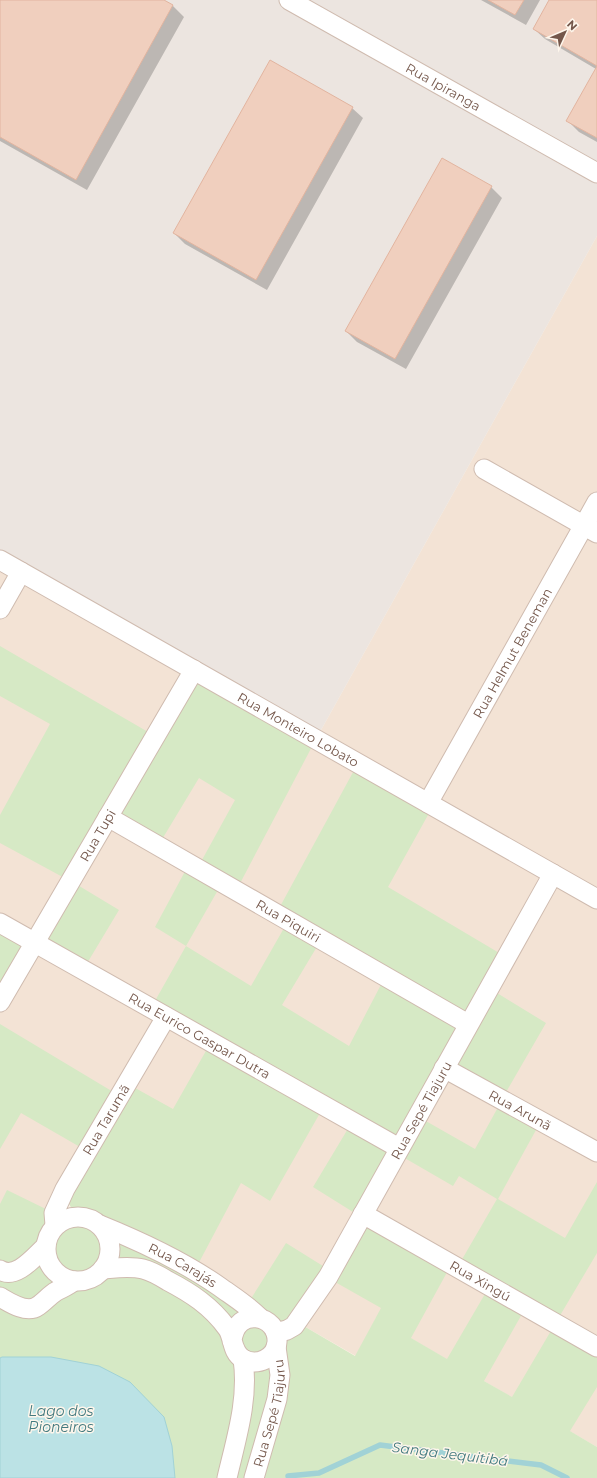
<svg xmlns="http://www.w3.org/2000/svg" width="597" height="1478" font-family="Montserrat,sans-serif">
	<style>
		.residential { fill: #f3e3d5 }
		.industrial { fill: #ece5e0 }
		.green { fill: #d6e9c5; fill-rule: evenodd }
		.water { fill: #bbe2e5; stroke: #a1d2d6 }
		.shadow { fill: #0003 }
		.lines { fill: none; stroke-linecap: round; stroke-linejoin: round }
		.stream { stroke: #a1d2d6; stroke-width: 5.5 }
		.building { fill: #f0cfbe; stroke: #e2b49f }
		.street-casing { stroke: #cfbbaf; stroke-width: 21 }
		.street { stroke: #fff; stroke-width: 19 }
		.labels { text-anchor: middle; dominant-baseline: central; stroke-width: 3; stroke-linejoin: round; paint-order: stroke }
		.street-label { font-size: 13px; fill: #74574b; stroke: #fef6ec }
		.water-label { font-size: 14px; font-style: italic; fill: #437a7f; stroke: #fef6ec }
	</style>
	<rect width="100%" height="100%" fill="#fcf2e6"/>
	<path class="residential" d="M 597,236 L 597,1447 L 376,1318 L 356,1356 L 302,1325 L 73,1210 L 69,1204 L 0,1270 L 0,560 L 316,739 Z"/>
	<path class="industrial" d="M 0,0 L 597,0 L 597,236 L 316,739 L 0,560 Z"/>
	<path class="green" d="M 0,646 L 155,736 L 194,670 L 316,739 L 236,891 L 222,883 L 186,946 L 251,986 L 288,921 L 276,914 L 358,763 L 433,806 L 388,887 L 506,957 L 489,988 L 546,1023 L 502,1099 L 541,1121 L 498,1199 L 565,1238 L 597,1182 L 597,1253 L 555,1324 L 597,1338 L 597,1387 L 570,1431 L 597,1447 L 597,1478 L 0,1478 L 0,1204 L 7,1190 L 54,1213 L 56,1225 C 65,1219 72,1216 83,1217 L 73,1210 L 69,1204 L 87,1151 L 21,1113 L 0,1149 L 0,1024 L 120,1096 L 128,1084 L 173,1109 L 211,1042 L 151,1008 L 186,946 L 155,927 L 189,864 L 197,869 L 235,800 L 199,778 L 158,846 L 108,817 L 71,881 L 119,910 L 83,970 L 35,942 L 0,1002 L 0,923 L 35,942 L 70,881 L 0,843 L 0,815 L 50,724 L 0,696 ZM 321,940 L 385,977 L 349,1046 L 282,1005 ZM 444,1068 L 502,1100 L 475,1149 L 417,1116 ZM 324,1106 L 352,1122 L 313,1187 L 361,1217 L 331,1271 L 286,1243 L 247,1305 L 195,1270 L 241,1183 L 270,1201 ZM 396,1153 L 453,1186 L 459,1176 L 497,1199 L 457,1268 L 489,1287 L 447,1359 L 411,1338 L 451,1265 L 363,1214 ZM 328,1278 L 381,1308 L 355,1356 L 302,1325 ZM 526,1307 L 555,1324 L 512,1397 L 484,1381 Z"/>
	<path class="water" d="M 2,1357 L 51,1357 L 99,1366 L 130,1382 L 164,1417 L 172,1446 L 175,1478 L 0,1478 L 0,1358 Z"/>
	<path class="shadow" d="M 0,0 L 162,0 L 173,6 L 184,17 L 87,190 L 0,141 Z
		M 481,0 L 540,0 L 526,25 Z
		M 550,0 L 597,0 L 597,142 L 579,132 L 568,121 L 596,69 L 545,39 L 534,29 Z
		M 352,108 L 363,118 L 267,290 L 185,244 L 174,233 Z
		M 491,187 L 502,198 L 406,369 L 357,342 L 346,331 Z"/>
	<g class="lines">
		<path class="stream" d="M 288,1476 L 319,1473 L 380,1445 L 541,1465 L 567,1478"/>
	</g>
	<path class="building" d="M 0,0 L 164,0 L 173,5 L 76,180 L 0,137 Z
		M 488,0 L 524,0 L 515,15 Z
		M 549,0 L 597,0 L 597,66 L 533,29 Z
		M 270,60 L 353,107 L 256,280 L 173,233 Z
		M 597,66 L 597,138 L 566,121 Z
		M 442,158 L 492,186 L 395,359 L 345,331 Z"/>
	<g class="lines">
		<defs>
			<g id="street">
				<path id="s1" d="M 289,0 L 597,173"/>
				<path d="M 484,469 L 597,533"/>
				<path id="s2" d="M 0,560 L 597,899"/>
				<path d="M 0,609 L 21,572"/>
				<path id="s3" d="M 428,803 L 597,502"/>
				<path id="s4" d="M 108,817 L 468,1024"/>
				<path id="s5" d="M 0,923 L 399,1148"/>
				<path id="s6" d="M 0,1002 L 194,670"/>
				<path id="s7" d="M 444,1068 L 597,1152"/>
				<path id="s8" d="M 363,1214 L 597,1347"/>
				<circle cx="78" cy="1249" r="32"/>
				<path id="s9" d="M 55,1225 L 54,1213 L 65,1189 L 166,1017"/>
				<path id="s10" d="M 100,1225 C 142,1242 183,1261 220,1287 C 234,1297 247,1305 259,1317"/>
				<path d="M 103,1269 C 116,1268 130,1266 143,1269 C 151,1271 160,1276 168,1281 C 191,1293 211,1306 227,1328 C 234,1337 231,1352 243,1359 C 257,1367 276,1358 277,1342 C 279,1315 236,1305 232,1341"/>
				<path d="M 0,1270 C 16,1280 34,1257 45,1247"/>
				<path d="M 0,1297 C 10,1303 27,1314 38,1306 C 44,1302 49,1296 55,1292 C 62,1288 68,1286 74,1281"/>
				<path id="s11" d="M 276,1333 L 287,1330 L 294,1326 L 328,1277 L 553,874"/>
				<path d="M 227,1478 C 236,1439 249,1399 243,1359"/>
				<path id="s12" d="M 254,1478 L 277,1399 L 280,1375 L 276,1347"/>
			</g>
		</defs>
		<use href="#street" class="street-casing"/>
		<use href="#street" class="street"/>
	</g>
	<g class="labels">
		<g class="street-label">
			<text stroke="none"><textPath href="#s1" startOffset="177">Rua Ipiranga</textPath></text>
			<text stroke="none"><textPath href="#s3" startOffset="172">Rua Helmut Beneman</textPath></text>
			<text stroke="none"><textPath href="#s2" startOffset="343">Rua Monteiro Lobato</textPath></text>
			<text stroke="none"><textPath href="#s6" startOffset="193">Rua Tupi</textPath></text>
			<text stroke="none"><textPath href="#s4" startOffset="208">Rua Piquiri</textPath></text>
			<text stroke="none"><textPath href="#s5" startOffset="229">Rua Eurico Gaspar Dutra</textPath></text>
			<text stroke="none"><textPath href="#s11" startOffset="270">Rua Sepé Tiajuru</textPath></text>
			<text stroke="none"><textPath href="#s7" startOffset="87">Rua Arunã</textPath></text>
			<text stroke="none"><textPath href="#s9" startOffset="119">Rua Tarumã</textPath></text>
			<text stroke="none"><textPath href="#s10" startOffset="92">Rua Carajás</textPath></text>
			<text stroke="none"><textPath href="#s8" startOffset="135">Rua Xingú</textPath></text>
			<text stroke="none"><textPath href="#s12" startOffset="67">Rua Sepé Tiajuru</textPath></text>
		</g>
		<g class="water-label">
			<text x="61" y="1411">Lago dos<tspan x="61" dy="16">Pioneiros</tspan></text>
			<text transform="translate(450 1454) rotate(7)">Sanga Jequitibá</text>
		</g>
	</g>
	<g transform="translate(565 32) rotate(46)" stroke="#fef6ec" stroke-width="3" paint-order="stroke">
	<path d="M0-3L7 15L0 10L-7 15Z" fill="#74574b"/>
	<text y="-6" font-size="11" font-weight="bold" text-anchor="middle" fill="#74574b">N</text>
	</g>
</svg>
